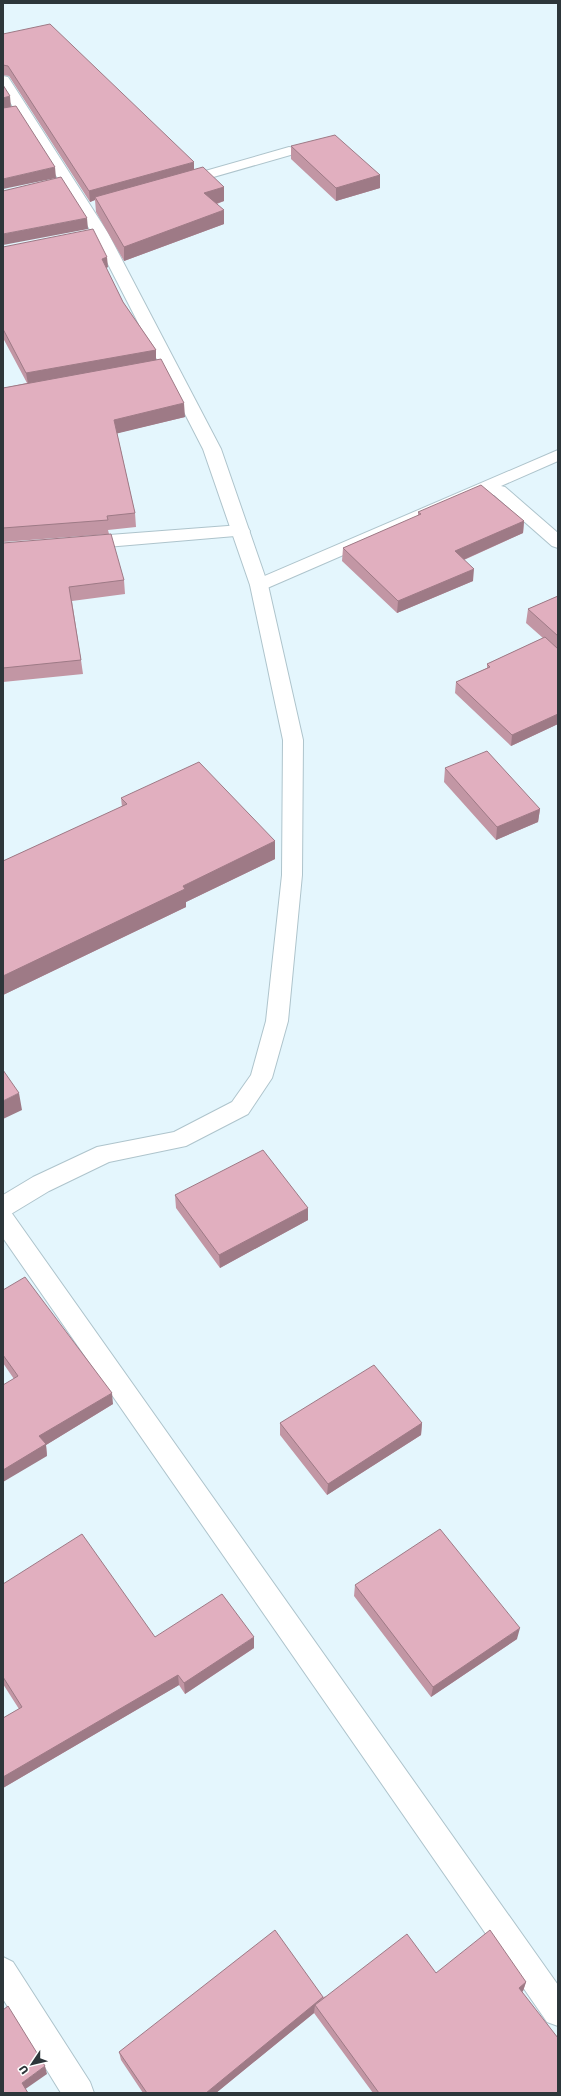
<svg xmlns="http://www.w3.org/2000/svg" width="561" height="2096" font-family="Rubik,sans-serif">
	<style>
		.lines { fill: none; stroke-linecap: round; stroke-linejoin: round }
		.minor-casing { stroke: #aec4cc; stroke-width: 2 }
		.tertiary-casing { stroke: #aec4cc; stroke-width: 2 }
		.minor { fill: #fff; fill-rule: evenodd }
		.tertiary { fill: #fff; fill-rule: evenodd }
		.wall { fill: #c296a4 }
		.shaded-wall { fill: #9e7a86 }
		.building { fill: #e1afbf; stroke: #9e7a86 }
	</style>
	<rect width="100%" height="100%" fill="#e4f6fd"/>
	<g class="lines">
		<defs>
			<path id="minor" d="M 289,147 L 294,148 L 296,151 L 294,154 L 182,186 L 177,185 L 175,182 L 177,179 Z
				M 558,450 L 558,461 L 501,486 L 505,487 L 558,533 L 558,548 L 552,546 L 494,495 L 484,494 L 265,589 L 259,591 L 253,589 L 250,585 L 253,581 Z
				M 241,525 L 247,527 L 250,531 L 247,535 L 83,549 L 77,547 L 74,543 L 77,539 L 83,537 Z
				M 3,1209 L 11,1212 L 558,1985 L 558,2026 L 547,2022 L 3,1238 Z"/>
			<path id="tertiary" d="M 3,76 L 8,77 L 10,80 L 108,233 L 221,449 L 268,585 L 303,740 L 302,875 L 288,1021 L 272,1078 L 248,1114 L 186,1146 L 109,1162 L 49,1191 L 11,1214 L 3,1217 L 3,1195 L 33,1177 L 97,1147 L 174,1132 L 232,1102 L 251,1075 L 266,1021 L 282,875 L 283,740 L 250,585 L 203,449 L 92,233 L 3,91 Z
				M 3,1957 L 13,1962 L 90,2082 L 94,2093 L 61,2093 L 3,1999 Z"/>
		</defs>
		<use href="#minor" class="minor-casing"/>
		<use href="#tertiary" class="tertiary-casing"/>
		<use href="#minor" class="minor"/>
		<use href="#tertiary" class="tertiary"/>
	</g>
	<path class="wall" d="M 3,34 L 194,169 L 224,187 L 224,201 L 217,204 L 224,224 L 124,261 L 96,212 L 95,200 L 90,202 L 9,76 L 3,75 Z
		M 291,146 L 380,175 L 380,188 L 336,201 L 291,159 Z
		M 3,247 L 108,267 L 106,268 L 123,302 L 156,350 L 156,360 L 185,417 L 117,433 L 135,513 L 136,527 L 108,530 L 109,534 L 3,542 L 3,388 L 27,383 L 3,338 Z
		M 418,512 L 524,521 L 523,533 L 464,560 L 473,581 L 397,613 L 342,561 L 343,548 L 418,516 Z
		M 3,543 L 124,580 L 125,594 L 72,601 L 81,660 L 83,674 L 3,682 Z
		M 558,596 L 558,724 L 511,746 L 455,693 L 456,682 L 487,668 L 487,664 L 543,638 L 526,623 L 528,609 Z
		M 445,768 L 540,809 L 538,822 L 496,840 L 444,782 Z
		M 121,798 L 275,841 L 275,859 L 186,902 L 186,907 L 3,995 L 3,861 L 122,807 Z
		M 175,1195 L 308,1220 L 220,1268 L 176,1208 Z
		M 3,1290 L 113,1404 L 46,1445 L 47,1456 L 14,1379 L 3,1363 Z
		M 280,1423 L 422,1423 L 421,1435 L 327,1495 L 280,1435 Z
		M 3,1584 L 155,1637 L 254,1648 L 185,1694 L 179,1685 L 3,1788 L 3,1718 L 19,1709 L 3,1684 Z
		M 355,1585 L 517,1639 L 431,1697 L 354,1596 Z
		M 436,1973 L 526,1982 L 523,1991 L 522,1992 L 558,2093 L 373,2093 L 314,2013 L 216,2093 L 143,2093 L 121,2060 L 119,2052 L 323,1997 Z"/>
	<path class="shaded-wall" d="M 10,96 L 11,107 L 3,109 L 3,98 Z
		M 194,162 L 194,172 L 95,197 L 95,200 L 90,202 L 89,191 Z
		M 55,167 L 56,178 L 3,189 L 3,179 Z
		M 380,175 L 380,188 L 336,201 L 336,188 Z
		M 224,187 L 224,201 L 205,207 L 204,193 Z
		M 224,210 L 224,224 L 124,261 L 124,247 Z
		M 87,218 L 88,229 L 3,245 L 3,234 Z
		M 107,257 L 108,267 L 102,270 L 102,259 Z
		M 156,350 L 156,361 L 28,384 L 26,373 Z
		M 184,403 L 185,417 L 115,434 L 114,420 Z
		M 524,521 L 523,533 L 454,564 L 455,551 Z
		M 474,569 L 473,581 L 397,613 L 398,601 Z
		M 558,714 L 558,724 L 511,746 L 512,735 Z
		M 540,809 L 538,822 L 496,840 L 497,827 Z
		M 275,841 L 275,859 L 186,902 L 186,907 L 3,995 L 3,976 L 183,886 Z
		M 19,1093 L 22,1110 L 3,1119 L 3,1101 Z
		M 308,1208 L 308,1220 L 220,1268 L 219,1255 Z
		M 112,1393 L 113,1404 L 46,1445 L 47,1456 L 3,1482 L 3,1470 L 39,1436 Z
		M 422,1423 L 421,1435 L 327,1495 L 328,1484 Z
		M 520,1628 L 517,1639 L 431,1697 L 433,1687 Z
		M 254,1637 L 254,1648 L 185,1694 L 184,1683 Z
		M 178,1675 L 179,1685 L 3,1788 L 3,1777 Z
		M 526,1982 L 523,1991 L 516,1996 L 519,1988 Z
		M 323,1997 L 315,2005 L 314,2013 L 216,2093 L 206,2093 Z
		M 45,2066 L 47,2074 L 24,2090 L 22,2083 Z"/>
	<path class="building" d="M 50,24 L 194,162 L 89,191 L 8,66 L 3,65 L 3,34 Z
		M 3,85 L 10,96 L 3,98 Z
		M 16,106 L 55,167 L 3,179 L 3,108 Z
		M 335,135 L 380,175 L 336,188 L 291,146 Z
		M 203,167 L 224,187 L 204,193 L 224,210 L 124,247 L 95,197 Z
		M 61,177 L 87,218 L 3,234 L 3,191 Z
		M 93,229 L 107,257 L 102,259 L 123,302 L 156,350 L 26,373 L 3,329 L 3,247 Z
		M 161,359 L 184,403 L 114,420 L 135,513 L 107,516 L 108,520 L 3,528 L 3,388 Z
		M 481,485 L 524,521 L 455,551 L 474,569 L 398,601 L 343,548 L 421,514 L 418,512 Z
		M 111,534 L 124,580 L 69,587 L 81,660 L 3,668 L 3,543 Z
		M 558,596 L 558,636 L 528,609 Z
		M 545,637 L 558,649 L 558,714 L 512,735 L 456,682 L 490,667 L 487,664 Z
		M 487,751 L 540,809 L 497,827 L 445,768 Z
		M 199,762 L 275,841 L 183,886 L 185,889 L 3,976 L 3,861 L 127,804 L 121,798 Z
		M 3,1070 L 19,1093 L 3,1101 Z
		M 263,1150 L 308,1208 L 219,1255 L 175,1195 Z
		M 25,1277 L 112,1393 L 39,1436 L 46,1444 L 3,1470 L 3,1385 L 18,1376 L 3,1355 L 3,1290 Z
		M 374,1365 L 422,1423 L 328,1484 L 280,1423 Z
		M 440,1529 L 520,1628 L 433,1687 L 355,1585 Z
		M 82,1534 L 155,1637 L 222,1594 L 254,1637 L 184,1683 L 178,1675 L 3,1777 L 3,1718 L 22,1707 L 3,1677 L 3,1584 Z
		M 275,1930 L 323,1997 L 206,2093 L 147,2093 L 119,2052 Z
		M 490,1930 L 526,1982 L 519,1988 L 558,2038 L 558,2093 L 379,2093 L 315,2005 L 407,1934 L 436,1973 Z
		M 8,2006 L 45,2066 L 22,2083 L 28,2093 L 3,2093 L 3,2010 Z"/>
	<rect width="561" height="2096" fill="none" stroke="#2d363a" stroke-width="8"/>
	<g transform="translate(32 2064) rotate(235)" stroke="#ffffff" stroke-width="3" paint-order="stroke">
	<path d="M0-3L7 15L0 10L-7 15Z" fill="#2d363a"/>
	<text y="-6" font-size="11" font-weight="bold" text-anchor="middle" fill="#2d363a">U</text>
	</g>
</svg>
